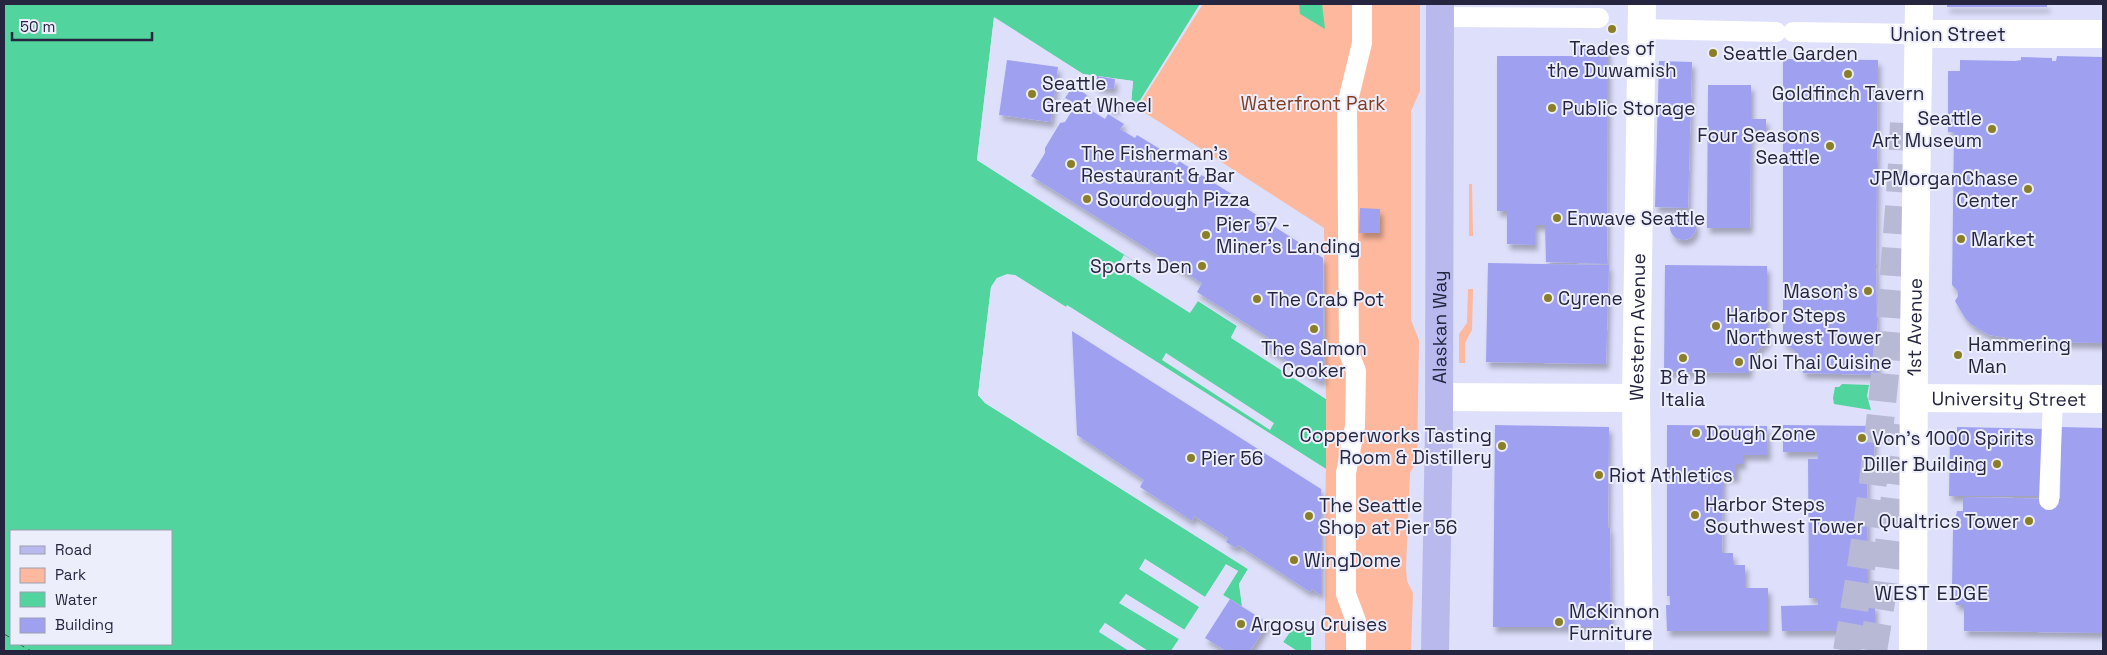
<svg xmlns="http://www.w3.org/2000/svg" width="2107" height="655" font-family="'Space Grotesk',sans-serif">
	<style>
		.green { fill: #fdb89d }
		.water { fill: #51d49d; fill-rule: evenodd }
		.pier { fill: #dddffb }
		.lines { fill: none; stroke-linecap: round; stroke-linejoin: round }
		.ferry { stroke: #2b5e47; stroke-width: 1; stroke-dasharray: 6 5; stroke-linecap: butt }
		.building { fill: #9fa1f0; filter: url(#shadow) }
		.highway-tunnel { stroke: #b8bad5; stroke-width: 28; stroke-dasharray: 28 14; stroke-linecap: butt }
		.street { stroke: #fff; stroke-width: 20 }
		.secondary { stroke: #fff; stroke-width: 28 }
		.primary { stroke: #b9b9ee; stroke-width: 28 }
		.poi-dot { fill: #8a7f26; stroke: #edeefc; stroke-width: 2 }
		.labels { text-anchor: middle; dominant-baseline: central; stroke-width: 4; stroke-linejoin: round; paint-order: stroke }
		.street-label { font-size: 19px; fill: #25253f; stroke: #edeefc }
		.poi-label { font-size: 19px; fill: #25253f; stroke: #edeefc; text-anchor: start }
		.park-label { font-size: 19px; fill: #813d21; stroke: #edeefc }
		.neighbourhood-label { font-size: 20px; letter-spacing: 1px; fill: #25253f; stroke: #edeefc }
	</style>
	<defs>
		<filter id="shadow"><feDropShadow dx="3" dy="5.5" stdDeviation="2.5" flood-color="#0004"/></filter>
	</defs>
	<rect width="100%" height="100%" fill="#dddffb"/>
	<path class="green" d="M 1200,4 L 1420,4 L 1420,91 L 1411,111 L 1411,320 L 1419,340 L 1417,460 L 1410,473 L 1406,568 L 1407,581 L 1413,593 L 1411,651 L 1325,651 L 1326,399 L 1324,228 L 1136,107 Z
		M 1469,184 L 1472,184 L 1473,236 L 1469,236 Z
		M 1468,289 L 1473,289 L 1472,330 L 1465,343 L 1465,363 L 1459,363 L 1459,334 L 1467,323 Z"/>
	<path class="water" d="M 4,4 L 1200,4 L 1136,107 L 1131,104 L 1133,81 L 1083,74 L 994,18 L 977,160 L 1237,326 L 1231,338 L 1326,399 L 1326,469 L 1068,306 L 1066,307 L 1015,275 L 997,278 L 991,287 L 978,395 L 985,403 L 1248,569 L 1239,584 L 1243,607 L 1223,595 L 1238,571 L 1226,565 L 1205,597 L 1145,559 L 1140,569 L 1200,607 L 1185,630 L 1126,594 L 1120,603 L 1179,639 L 1171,651 L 1148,651 L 1105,623 L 1099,632 L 1129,651 L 4,651 ZM 11,531 L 171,531 L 171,644 L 11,644 Z
		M 1299,4 L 1322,4 L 1325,29 L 1300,14 Z
		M 1842,384 L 1869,385 L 1867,396 L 1871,410 L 1834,404 L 1833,398 L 1835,387 L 1839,387 Z
		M 1292,629 L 1311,629 L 1311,651 L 1297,651 L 1283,642 Z"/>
	<path class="pier" d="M 1200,4 L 1203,4 L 1136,110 L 1129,104 L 1131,83 L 1082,76 L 996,22 L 980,159 L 1238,324 L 1240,327 L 1234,337 L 1326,396 L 1326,399 L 1231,337 L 1237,326 L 1198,301 L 1190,313 L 1117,267 L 1124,255 L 1148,270 L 977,160 L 994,17 L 1083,74 L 1133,81 L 1131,104 L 1136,107 Z
		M 1007,274 L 1015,275 L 1066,307 L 1067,305 L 1326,469 L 1326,472 L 1068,309 L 1065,310 L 1014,278 L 1007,277 L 999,280 L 994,288 L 980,394 L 987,401 L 1250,568 L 1242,585 L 1245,607 L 1242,609 L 1221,596 L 1234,572 L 1227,568 L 1205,600 L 1146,563 L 1143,568 L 1202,606 L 1184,632 L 1127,597 L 1123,602 L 1180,637 L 1181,640 L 1174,651 L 1171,651 L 1179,639 L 1119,603 L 1126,594 L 1184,630 L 1199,607 L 1139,569 L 1145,559 L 1205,597 L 1226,564 L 1238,571 L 1223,595 L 1242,607 L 1239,584 L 1248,569 L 985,403 L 978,395 L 991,287 L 997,278 Z
		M 1166,353 L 1274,423 L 1270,430 L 1162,360 Z
		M 1105,623 L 1148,651 L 1144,651 L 1106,626 L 1103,631 L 1132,651 L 1099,631 Z
		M 1291,627 L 1313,627 L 1314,651 L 1311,651 L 1311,629 L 1292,629 L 1283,642 L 1297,651 L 1293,651 L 1281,644 L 1281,641 Z"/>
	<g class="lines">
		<path class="ferry" d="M 4,634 L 11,638
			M 19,644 L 31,651"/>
	</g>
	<path class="building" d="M 1947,4 L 2047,4 L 2047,7 L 1947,7 Z
		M 1573,46 L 1608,47 L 1607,264 L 1546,262 L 1545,225 L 1535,225 L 1535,245 L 1507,244 L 1507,211 L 1497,211 L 1497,56 L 1573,56 Z
		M 2057,56 L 2103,57 L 2103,343 L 2028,342 L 2028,341 L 1989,335 L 1972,325 L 1965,318 L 1955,301 L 1958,296 L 1958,291 L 1952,285 L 1954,132 L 1948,132 L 1948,71 L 1960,71 L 1960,60 L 2015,61 L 2021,60 L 2021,57 L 2052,58 L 2052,61 L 2056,61 Z
		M 1783,59 L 1878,60 L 1876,267 L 1878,375 L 1803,373 L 1800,359 L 1796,352 L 1783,342 Z
		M 1007,60 L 1058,67 L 1051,122 L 999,115 Z
		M 1659,61 L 1692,62 L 1688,208 L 1655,207 Z
		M 1097,76 L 1115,79 L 1114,89 L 1096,87 Z
		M 1708,85 L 1751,85 L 1751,119 L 1766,119 L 1766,135 L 1751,135 L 1750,228 L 1707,228 Z
		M 1073,86 L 1087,95 L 1081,104 L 1105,119 L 1108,114 L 1124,124 L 1120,129 L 1135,138 L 1137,135 L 1165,152 L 1163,156 L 1177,165 L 1179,161 L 1238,198 L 1235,201 L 1323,258 L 1324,381 L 1318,380 L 1263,346 L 1269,338 L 1197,292 L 1202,283 L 1031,176 L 1045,153 L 1045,148 L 1060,123 L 1065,122 L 1076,104 L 1065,98 Z
		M 1112,99 L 1119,103 L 1114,110 L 1107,106 Z
		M 1360,208 L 1380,209 L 1380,233 L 1359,233 Z
		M1670 227a13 13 0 1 1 26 0a13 13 0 1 1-26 0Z
		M 1488,263 L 1609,265 L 1606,364 L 1486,362 Z
		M 1665,265 L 1767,266 L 1767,342 L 1753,354 L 1750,361 L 1749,373 L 1664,372 Z
		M 1072,331 L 1321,489 L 1321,595 L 1312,589 L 1310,592 L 1238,545 L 1236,548 L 1226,542 L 1228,538 L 1194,516 L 1192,521 L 1140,487 L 1144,480 L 1077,435 Z
		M 1495,425 L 1609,427 L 1608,528 L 1610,528 L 1611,627 L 1493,627 Z
		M 1667,425 L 1767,426 L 1768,455 L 1743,455 L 1743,464 L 1736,464 L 1736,477 L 1723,477 L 1722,553 L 1733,553 L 1733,565 L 1745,565 L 1745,588 L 1768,588 L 1768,631 L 1667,631 L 1666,605 L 1670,605 L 1670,596 L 1667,596 Z
		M 1783,425 L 1875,426 L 1874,458 L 1867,458 L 1868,599 L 1857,599 L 1857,605 L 1875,605 L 1875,631 L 1782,631 L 1781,606 L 1818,605 L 1818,598 L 1809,598 L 1808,459 L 1818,459 L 1818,452 L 1783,452 Z
		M 1957,427 L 2046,429 L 2044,496 L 1949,496 L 1950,433 L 1957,433 Z
		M 2061,427 L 2103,428 L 2103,633 L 1964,631 L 1964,605 L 1956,605 L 1952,586 L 1953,530 L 1957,511 L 1963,511 L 1963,497 L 2060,499 Z
		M 1230,599 L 1268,623 L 1250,651 L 1226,651 L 1205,638 Z"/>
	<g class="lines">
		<path class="highway-tunnel" d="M 1847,651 C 1869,531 1883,408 1893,286 C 1897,231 1902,177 1904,123
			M 1873,651 L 1884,584 L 1904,425"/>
		<path class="street" d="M 1441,17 L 1599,18
			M 1642,29 L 1776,32
			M 1793,32 L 1919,34
			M 2049,500 L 2053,399
			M 1356,651 L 1356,621 L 1346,594 L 1346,473 L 1355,426 L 1356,371 L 1349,353 L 1347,105 L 1362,43 L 1362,4"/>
		<g class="secondary">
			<path d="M 1919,34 L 2103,34"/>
			<path d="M 1439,397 L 1636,398"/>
			<path id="s1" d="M 1915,398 L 2103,399"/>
			<path id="s2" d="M 1639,651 L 1636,398 L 1642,4"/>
			<path id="s3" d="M 1913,651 L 1914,339 L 1919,4"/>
		</g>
		<path class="primary" id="s4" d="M 1435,651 L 1439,427 L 1440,4"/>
	</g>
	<g class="poi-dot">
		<circle cx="1612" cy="29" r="5"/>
		<circle cx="1713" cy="53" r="5"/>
		<circle cx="1848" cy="74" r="5"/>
		<circle cx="1032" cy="94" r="5"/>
		<circle cx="1552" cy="108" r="5"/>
		<circle cx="1992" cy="129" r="5"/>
		<circle cx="1830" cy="146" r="5"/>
		<circle cx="1071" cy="164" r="5"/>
		<circle cx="2028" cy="189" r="5"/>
		<circle cx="1087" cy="199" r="5"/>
		<circle cx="1557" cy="218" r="5"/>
		<circle cx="1206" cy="235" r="5"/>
		<circle cx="1961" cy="239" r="5"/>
		<circle cx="1202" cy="266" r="5"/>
		<circle cx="1868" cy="291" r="5"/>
		<circle cx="1548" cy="298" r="5"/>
		<circle cx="1257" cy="299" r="5"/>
		<circle cx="1716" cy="326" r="5"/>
		<circle cx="1314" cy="329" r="5"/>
		<circle cx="1958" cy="355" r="5"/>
		<circle cx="1683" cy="358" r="5"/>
		<circle cx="1739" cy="362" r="5"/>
		<circle cx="1696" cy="433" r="5"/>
		<circle cx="1862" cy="438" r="5"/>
		<circle cx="1502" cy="446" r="5"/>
		<circle cx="1191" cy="458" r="5"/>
		<circle cx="1997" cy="464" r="5"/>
		<circle cx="1599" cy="475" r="5"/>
		<circle cx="1695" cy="515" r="5"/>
		<circle cx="1309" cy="516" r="5"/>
		<circle cx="2029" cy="521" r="5"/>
		<circle cx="1294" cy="560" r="5"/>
		<circle cx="1559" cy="622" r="5"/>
		<circle cx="1241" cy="624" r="5"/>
	</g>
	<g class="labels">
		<g class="street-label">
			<text x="1948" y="34">Union Street</text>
			<text stroke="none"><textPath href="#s2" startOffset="324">Western Avenue</textPath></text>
			<text stroke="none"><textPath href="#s3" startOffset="324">1st Avenue</textPath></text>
			<text stroke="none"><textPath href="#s4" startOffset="324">Alaskan Way</textPath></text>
			<text stroke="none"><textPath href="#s1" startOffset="94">University Street</textPath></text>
		</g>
		<g class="poi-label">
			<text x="1612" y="48" text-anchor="middle">Trades of<tspan x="1612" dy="22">the Duwamish</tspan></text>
			<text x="1723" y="53">Seattle Garden</text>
			<text x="1042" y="83">Seattle<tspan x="1042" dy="22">Great Wheel</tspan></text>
			<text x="1848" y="93" text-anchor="middle">Goldfinch Tavern</text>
			<text x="1562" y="108">Public Storage</text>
			<text x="1982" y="118" text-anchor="end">Seattle<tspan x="1982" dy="22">Art Museum</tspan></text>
			<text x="1820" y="135" text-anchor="end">Four Seasons<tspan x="1820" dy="22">Seattle</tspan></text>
			<text x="1081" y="153">The Fisherman's<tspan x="1081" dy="22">Restaurant &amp; Bar</tspan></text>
			<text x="2018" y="178" text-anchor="end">JPMorganChase<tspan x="2018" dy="22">Center</tspan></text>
			<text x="1097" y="199">Sourdough Pizza</text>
			<text x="1567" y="218">Enwave Seattle</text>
			<text x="1216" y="224">Pier 57 -<tspan x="1216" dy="22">Miner's Landing</tspan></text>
			<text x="1971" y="239">Market</text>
			<text x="1192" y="266" text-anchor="end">Sports Den</text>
			<text x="1858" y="291" text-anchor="end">Mason's</text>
			<text x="1558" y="298">Cyrene</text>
			<text x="1267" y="299">The Crab Pot</text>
			<text x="1726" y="315">Harbor Steps<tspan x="1726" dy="22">Northwest Tower</tspan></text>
			<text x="1968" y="344">Hammering<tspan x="1968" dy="22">Man</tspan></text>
			<text x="1314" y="348" text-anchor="middle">The Salmon<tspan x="1314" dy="22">Cooker</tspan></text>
			<text x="1749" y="362">Noi Thai Cuisine</text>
			<text x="1683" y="377" text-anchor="middle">B &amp; B<tspan x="1683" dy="22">Italia</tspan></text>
			<text x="1706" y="433">Dough Zone</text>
			<text x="1492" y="435" text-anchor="end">Copperworks Tasting<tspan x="1492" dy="22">Room &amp; Distillery</tspan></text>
			<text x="1872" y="438">Von's 1000 Spirits</text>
			<text x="1201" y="458">Pier 56</text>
			<text x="1987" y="464" text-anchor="end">Diller Building</text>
			<text x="1609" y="475">Riot Athletics</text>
			<text x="1705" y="504">Harbor Steps<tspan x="1705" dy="22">Southwest Tower</tspan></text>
			<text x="1319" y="505">The Seattle<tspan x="1319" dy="22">Shop at Pier 56</tspan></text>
			<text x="2019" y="521" text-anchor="end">Qualtrics Tower</text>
			<text x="1304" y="560">WingDome</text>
			<text x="1569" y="611">McKinnon<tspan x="1569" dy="22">Furniture</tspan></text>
			<text x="1251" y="624">Argosy Cruises</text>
		</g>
		<g class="park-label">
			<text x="1313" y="103">Waterfront Park</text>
		</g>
		<g class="neighbourhood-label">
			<text x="1932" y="593">WEST EDGE</text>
		</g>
	</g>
	<rect width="2107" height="655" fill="none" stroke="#25253f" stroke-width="10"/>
	<rect x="10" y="530" width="162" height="115" fill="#edeefc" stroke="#9d9eb0"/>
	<rect x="20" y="546" width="25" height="8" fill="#b9b9ee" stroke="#9d9eb0"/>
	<text x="55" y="555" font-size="15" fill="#25253f">Road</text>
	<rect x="20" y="568" width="25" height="15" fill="#fdb89d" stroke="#9d9eb0"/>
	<text x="55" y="580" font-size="15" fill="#25253f">Park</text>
	<rect x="20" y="592" width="25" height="15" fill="#51d49d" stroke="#9d9eb0"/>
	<text x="55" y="605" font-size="15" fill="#25253f">Water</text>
	<rect x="20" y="618" width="25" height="15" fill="#9fa1f0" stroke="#9d9eb0"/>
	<text x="55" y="630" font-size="15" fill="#25253f">Building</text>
	<path d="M12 32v8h140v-8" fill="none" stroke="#25253f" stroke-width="2.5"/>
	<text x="20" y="32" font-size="15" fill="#25253f" stroke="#edeefc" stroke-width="4" paint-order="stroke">50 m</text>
</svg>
